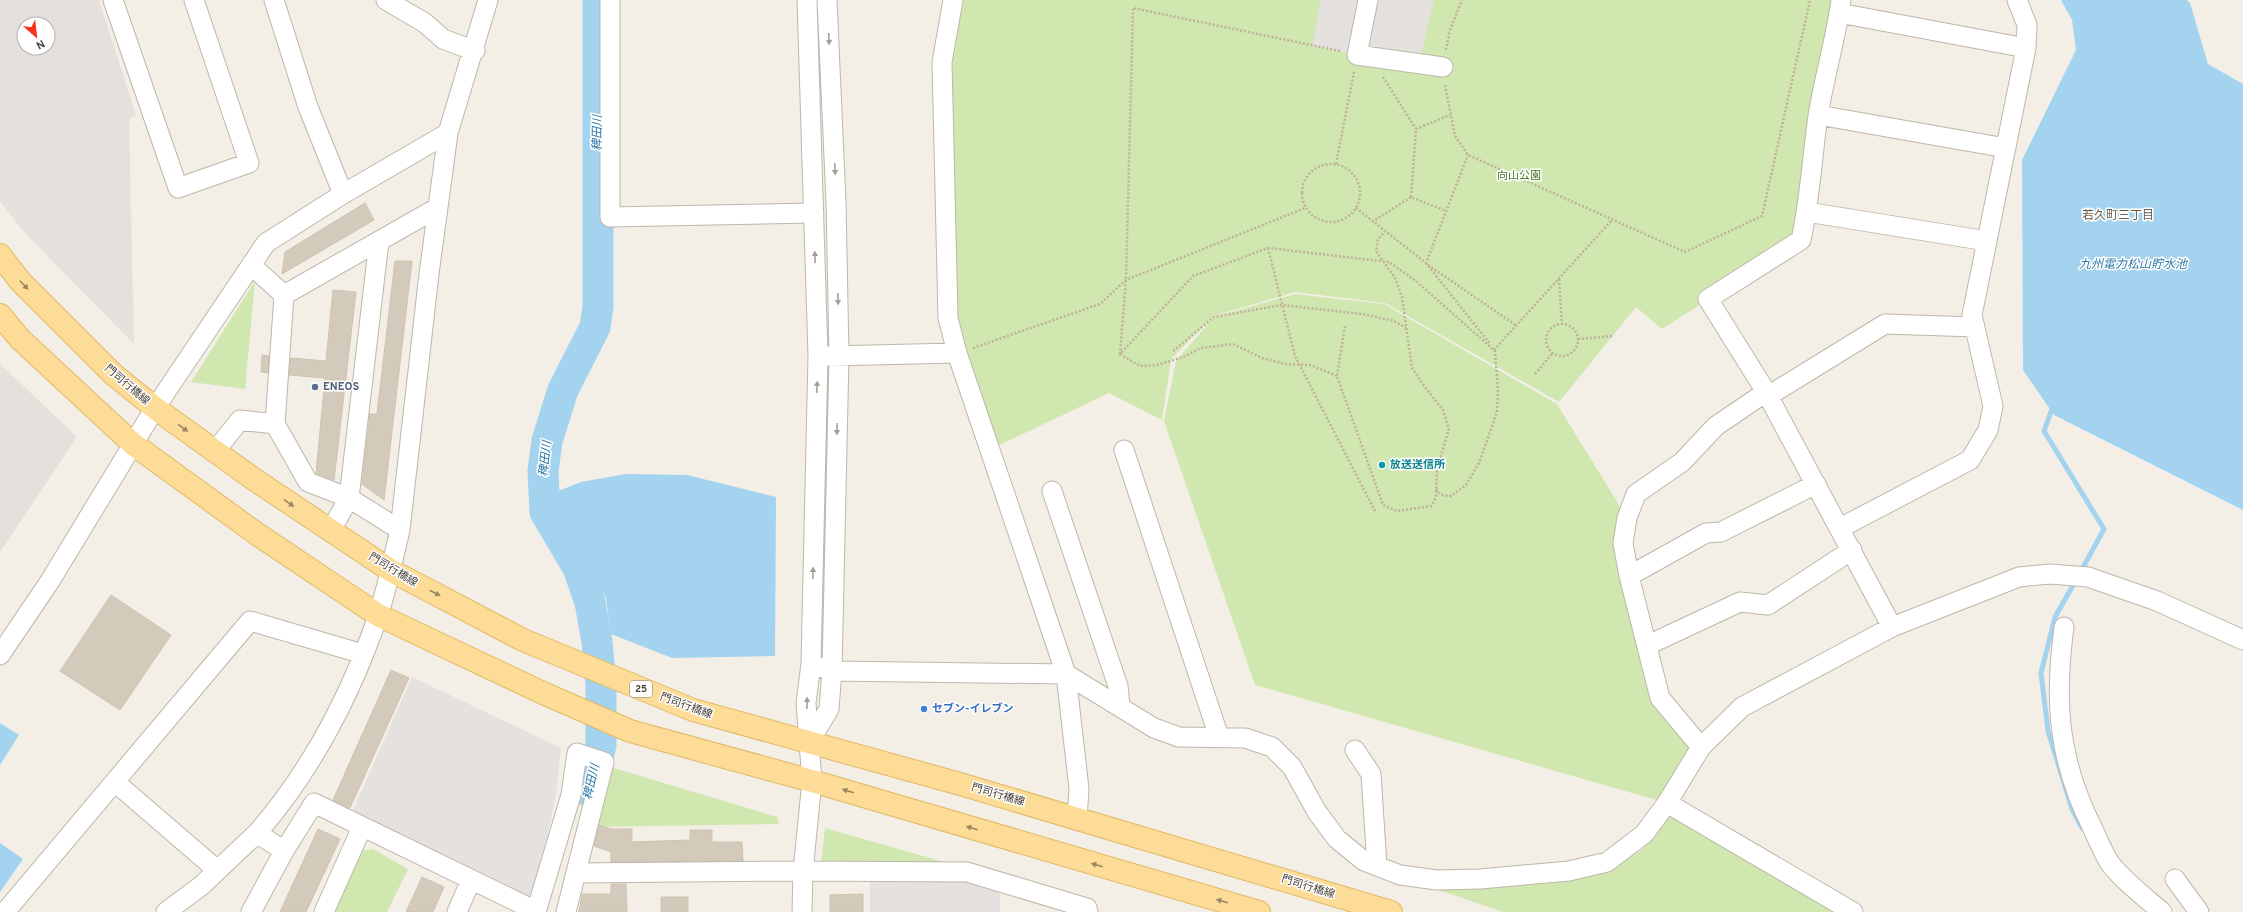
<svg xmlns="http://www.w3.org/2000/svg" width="2243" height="912" font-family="Overpass,'Noto Sans JP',sans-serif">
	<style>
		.industrial { fill: #e5e0db; fill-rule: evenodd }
		.green { fill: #d0e7af }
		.parking { fill: #e4e1de }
		.water { fill: #a3d3ef }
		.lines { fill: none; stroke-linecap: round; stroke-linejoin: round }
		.stream { stroke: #a3d3ef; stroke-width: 5 }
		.river { stroke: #a3d3ef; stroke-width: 31 }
		.building { fill: #d4cabc; stroke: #cfc2af }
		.minor-casing { stroke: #beb6a9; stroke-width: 21 }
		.major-casing { stroke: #e2b865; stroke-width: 24 }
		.path { stroke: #c0b19a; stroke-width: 2.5; stroke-dasharray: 2 2; stroke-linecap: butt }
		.minor { stroke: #fff; stroke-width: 19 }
		.major { stroke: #fcdc96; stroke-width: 22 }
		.oneway { fill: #a29f9a }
		.oneway2 { fill: #988661 }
		.service-dot { fill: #5c6f8a; stroke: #fff; stroke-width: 1.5 }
		.culture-dot { fill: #0f9aa8; stroke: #fff; stroke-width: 1.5 }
		.shop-dot { fill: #3f7fe0; stroke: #fff; stroke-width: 1.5 }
		.labels { text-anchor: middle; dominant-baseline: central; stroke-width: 3; stroke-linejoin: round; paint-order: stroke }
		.shield { fill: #fff; stroke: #7e7972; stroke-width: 1 }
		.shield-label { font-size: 10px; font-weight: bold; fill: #463f36 }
		.park-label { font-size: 11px; fill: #49762a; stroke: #fff }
		.street-label { font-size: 11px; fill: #463f36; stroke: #fff }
		.service-label { font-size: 11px; font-weight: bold; fill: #4e5e75; stroke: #fff; text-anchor: start }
		.culture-label { font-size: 11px; font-weight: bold; fill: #0d838f; stroke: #fff; text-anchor: start }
		.shop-label { font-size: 11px; font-weight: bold; fill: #366cbe; stroke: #fff; text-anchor: start }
		.water-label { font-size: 12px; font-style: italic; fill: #2e79a8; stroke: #fff }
		.neighbourhood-label { font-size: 12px; fill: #685c4d; stroke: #fff }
	</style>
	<rect width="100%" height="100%" fill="#f3efe6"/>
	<path class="industrial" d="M 0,0 L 99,0 L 136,115 L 129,120 L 134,344 L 24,232 L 0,201 ZM 24,24 L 48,24 L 48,48 L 24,48 Z
		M 0,364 L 77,437 L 0,552 Z"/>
	<path class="green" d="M 953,0 L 1841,0 L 1801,240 L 1662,329 L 1636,307 L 1559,402 L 1385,303 L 1295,292 L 1214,316 L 1171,359 L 1162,420 L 1109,393 L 991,449 L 957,353 L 942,62 Z
		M 255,281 L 245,389 L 191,382 Z
		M 1295,294 L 1384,304 L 1557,404 L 1627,518 L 1660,698 L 1701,747 L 1667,803 L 1255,685 L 1164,421 L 1176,361 L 1214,317 Z
		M 607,766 L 777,817 L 779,824 L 589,827 Z
		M 1671,812 L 1849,912 L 1503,912 L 1439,890 L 1528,881 L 1611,869 L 1642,850 Z
		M 825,828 L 951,864 L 821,867 Z
		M 373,849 L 408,869 L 387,912 L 330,912 L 358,851 Z"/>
	<path class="parking" d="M 1321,0 L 1434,0 L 1419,64 L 1357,55 L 1312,46 Z
		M 412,677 L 561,748 L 556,795 L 543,855 L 528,901 L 350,817 Z
		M 966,877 L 1000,889 L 1000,912 L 870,912 L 870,879 Z"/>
	<path class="water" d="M 2061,0 L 2187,0 L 2190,3 L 2208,64 L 2243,84 L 2243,510 L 2054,415 L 2023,370 L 2022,160 L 2076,50 L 2072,20 Z
		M 626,474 L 687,475 L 776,497 L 775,656 L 672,658 L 611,634 L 606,598 L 588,564 L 558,520 L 556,492 L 581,482 Z
		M 0,723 L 19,735 L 0,765 Z
		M 0,843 L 23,859 L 0,892 Z"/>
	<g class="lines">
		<path class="stream" d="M 2053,406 L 2044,431 L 2104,529 L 2080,573
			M 2076,580 L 2055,617 L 2041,673 L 2048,731 L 2072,809 L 2082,828"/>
		<path class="river" d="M 590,792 L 601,745 L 601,684 L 597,642 L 590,602 L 578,568 L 545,512 L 543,471 L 547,441 L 563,390 L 595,327 L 598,306 L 598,0"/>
	</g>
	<path class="building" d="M 365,203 L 374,220 L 282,274 L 285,252 Z
		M 395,261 L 412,261 L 384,500 L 362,484 L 370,414 L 377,414 Z
		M 333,290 L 356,292 L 334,480 L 316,473 L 325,378 L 289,375 L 291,358 L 326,361 Z
		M 262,355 L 269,356 L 268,373 L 261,372 Z
		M 111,595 L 171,635 L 120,710 L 60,671 Z
		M 391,670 L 409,678 L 350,808 L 333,800 Z
		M 599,825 L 611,829 L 632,829 L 632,842 L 690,840 L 690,830 L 712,830 L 712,842 L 742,842 L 743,861 L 611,862 L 611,852 L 594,846 Z
		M 318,829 L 340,839 L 306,912 L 280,912 Z
		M 422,877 L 444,887 L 433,912 L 406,912 Z
		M 611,884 L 626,884 L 627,912 L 579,912 L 582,894 L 611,894 Z
		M 863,894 L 863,912 L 830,912 L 830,895 Z
		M 661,897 L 688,897 L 688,912 L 661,912 Z"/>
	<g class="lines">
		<defs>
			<path id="minor" d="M 113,0 L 178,188 L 249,163 L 194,0
				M 274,0 L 308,107 L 343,194
				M 386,0 L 425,23 L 443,39 L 475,51
				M 610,0 L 610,217 L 814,213
				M 953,0 L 942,62 L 948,318 L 957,353 L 1066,674 L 1079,789 L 1077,818
				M 1368,0 L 1357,55 L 1443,67
				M 1841,0 C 1836,39 1824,77 1818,116 C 1812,158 1810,199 1801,240 L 1708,299 L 1766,392 L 1892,627
				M 1839,13 L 2026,48
				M 1818,115 L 2006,148
				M 1807,212 L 1987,241
				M 251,265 L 284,295
				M 827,356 L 957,353
				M 1768,396 L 1885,324 L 1975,327
				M 275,424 L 308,482 L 349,498 L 400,530
				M 1124,450 L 1219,737
				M 215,451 L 240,420 L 275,424 L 284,295 L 437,208
				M 1052,491 L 1118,686 L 1120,707
				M 1840,528 L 1970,460 L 1988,430 L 1993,406 L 1972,315 L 2026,48 L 2027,25 L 2017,0
				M 331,530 L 349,498 L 379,241
				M 1629,576 L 1706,533 L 1721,532 L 1816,484
				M 2064,627 C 2054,702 2058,760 2093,829 C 2098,840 2103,852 2109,862 C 2123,881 2145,897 2162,912
				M 1648,645 L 1740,602 L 1768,605 L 1852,550
				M 0,655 L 50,581 L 155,408 L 266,243 L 343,194 L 448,133
				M 811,664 L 832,671 L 1066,674 L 1154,728 L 1179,737 L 1245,738 L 1272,747 L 1292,767 L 1317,812 L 1337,839 L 1364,861 L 1400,875 L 1437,880 L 1480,879 L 1569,871 L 1607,862 L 1644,834 L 1667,803 L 1701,747 L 1742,707 L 1892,627 L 2019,577 L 2050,574 L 2088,577 L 2157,601 L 2243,640
				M 809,742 L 829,709 L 832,671 L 839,356 L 836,202 L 827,0
				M 1701,747 L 1660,698 L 1629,576 L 1623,543 L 1627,518 L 1636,494 L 1682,462 L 1716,426 L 1766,392
				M 1355,750 L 1371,774 L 1377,866
				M 115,782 L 217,870
				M 1667,803 L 1853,912
				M 284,851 L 314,803 L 536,911
				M 577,873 L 803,871 L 967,872 L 1087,908 L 1088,912
				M 2175,879 L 2199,912
				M 5,912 L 250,621 L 363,654
				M 166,912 L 201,886 L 257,833
				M 251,912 L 284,851 L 257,833 C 311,771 351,694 378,616 C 387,588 393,559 400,530 L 429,274 L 448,133 L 488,0
				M 324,912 L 362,827
				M 457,912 L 471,880
				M 536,912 L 571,795 L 577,753 L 604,762 L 566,912
				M 802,912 L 803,871 L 812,781 L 806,703 L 811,664 L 818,356 L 807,0"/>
			<path id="major" d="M 0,255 L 20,281 L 113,374 L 155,408 L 255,480 L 390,570 L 523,640 L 693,710 L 960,784 L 1391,912
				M 0,315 L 20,339 L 133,444 L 257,534 L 378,615 L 543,693 L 630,731 L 812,781 L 1259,912"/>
		</defs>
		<use href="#minor" class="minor-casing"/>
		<use href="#major" class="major-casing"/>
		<path class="path" d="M 1446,50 L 1450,30 L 1462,0
			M 1340,51 L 1133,8 L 1126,280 L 1120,354 L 1193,276 L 1268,248 L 1389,262 L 1416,281 L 1495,351 L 1498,390 L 1497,412 L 1479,463 L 1466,485 L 1451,496 L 1441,495 L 1436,489
			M 1383,77 L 1416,129
			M 1445,85 L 1455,136 L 1468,155 L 1685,252 L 1762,216 L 1810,0
			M1302 193a29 29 0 1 1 58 0a29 29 0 1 1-58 0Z
			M 1336,164 L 1354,72
			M 1411,197 L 1416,129 L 1450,115
			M 1356,208 L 1426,263 L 1468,155
			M 1372,222 L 1411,197 L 1446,211
			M 1268,248 L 1295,356 L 1375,511
			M 1426,263 L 1490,344
			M 1428,265 L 1517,326
			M 1559,279 L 1562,324
			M1546 340a16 16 0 1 1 32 0a16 16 0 1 1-32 0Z
			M 1345,326 L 1337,376 L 1383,505 L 1397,511 L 1431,506 L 1436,498 L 1437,469 L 1449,429 L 1443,410 L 1424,386 L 1412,368 L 1402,297 L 1395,278 L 1376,251 L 1378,239 L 1385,232
			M 1578,339 L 1613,336
			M 973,348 L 1100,304 L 1126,280 L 1305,208
			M 1494,350 L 1612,220
			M 1173,351 L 1214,317 L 1282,305 L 1362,314 L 1394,321 L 1406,328
			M 1120,354 L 1140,366 L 1157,365 L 1183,357 L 1201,348 L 1233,344 L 1262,358 L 1285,364 L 1310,365 L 1337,376
			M 1535,374 L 1552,354"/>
		<use href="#minor" class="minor"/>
		<use href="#major" class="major"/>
	</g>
	<defs><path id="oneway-solid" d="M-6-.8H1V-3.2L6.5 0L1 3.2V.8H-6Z"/></defs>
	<g class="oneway">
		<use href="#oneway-solid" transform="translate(829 39) rotate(87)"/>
		<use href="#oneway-solid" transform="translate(835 169) rotate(87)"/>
		<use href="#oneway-solid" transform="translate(815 257) rotate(-92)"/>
		<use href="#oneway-solid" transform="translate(838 299) rotate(89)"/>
		<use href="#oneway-solid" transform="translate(817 387) rotate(-89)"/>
		<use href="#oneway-solid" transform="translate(837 429) rotate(92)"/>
		<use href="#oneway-solid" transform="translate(813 573) rotate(-89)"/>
		<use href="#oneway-solid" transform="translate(807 703) rotate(-89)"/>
	</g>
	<g class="oneway2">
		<use href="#oneway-solid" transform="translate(24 285) rotate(46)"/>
		<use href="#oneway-solid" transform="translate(183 428) rotate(36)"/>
		<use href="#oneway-solid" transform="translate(289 503) rotate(34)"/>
		<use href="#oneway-solid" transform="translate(435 593) rotate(28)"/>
		<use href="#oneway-solid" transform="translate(848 791) rotate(-163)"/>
		<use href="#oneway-solid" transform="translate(972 828) rotate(-164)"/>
		<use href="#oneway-solid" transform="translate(1097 865) rotate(-164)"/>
		<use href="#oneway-solid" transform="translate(1222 901) rotate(-164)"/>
	</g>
	<circle class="service-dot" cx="315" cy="387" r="4"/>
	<circle class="culture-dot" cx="1382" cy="465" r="4"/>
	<circle class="shop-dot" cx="924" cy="709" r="4"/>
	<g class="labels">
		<rect class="shield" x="630" y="681" width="22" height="16" rx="3"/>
		<g class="shield-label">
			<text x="641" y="689">25</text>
		</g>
		<g class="park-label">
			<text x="1519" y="176">向山公園</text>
		</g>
		<g class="street-label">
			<text transform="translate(127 385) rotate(41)">門司行橋線</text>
			<text transform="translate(393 570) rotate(31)">門司行橋線</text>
			<text transform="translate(686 706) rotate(20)">門司行橋線</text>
			<text transform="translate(998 795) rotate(16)">門司行橋線</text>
			<text transform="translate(1308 887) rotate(17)">門司行橋線</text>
		</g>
		<g class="service-label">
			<text x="323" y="387">ENEOS</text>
		</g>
		<g class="culture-label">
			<text x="1390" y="465">放送送信所</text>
		</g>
		<g class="shop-label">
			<text x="932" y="709">セブン-イレブン</text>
		</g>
		<g class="water-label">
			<text transform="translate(598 133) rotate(-90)">稗田川</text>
			<text x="2133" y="265">九州電力松山貯水池</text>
			<text transform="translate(546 459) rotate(-84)">稗田川</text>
			<text transform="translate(592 782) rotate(-77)">稗田川</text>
		</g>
		<g class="neighbourhood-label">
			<text x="2118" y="216">若久町三丁目</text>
		</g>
	</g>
	<g transform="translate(36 36) rotate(152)"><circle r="19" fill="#ffffff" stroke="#b5b2af"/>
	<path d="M0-3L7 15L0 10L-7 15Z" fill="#f6331a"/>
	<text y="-6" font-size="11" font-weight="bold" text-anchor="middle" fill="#463f36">N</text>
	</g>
</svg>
